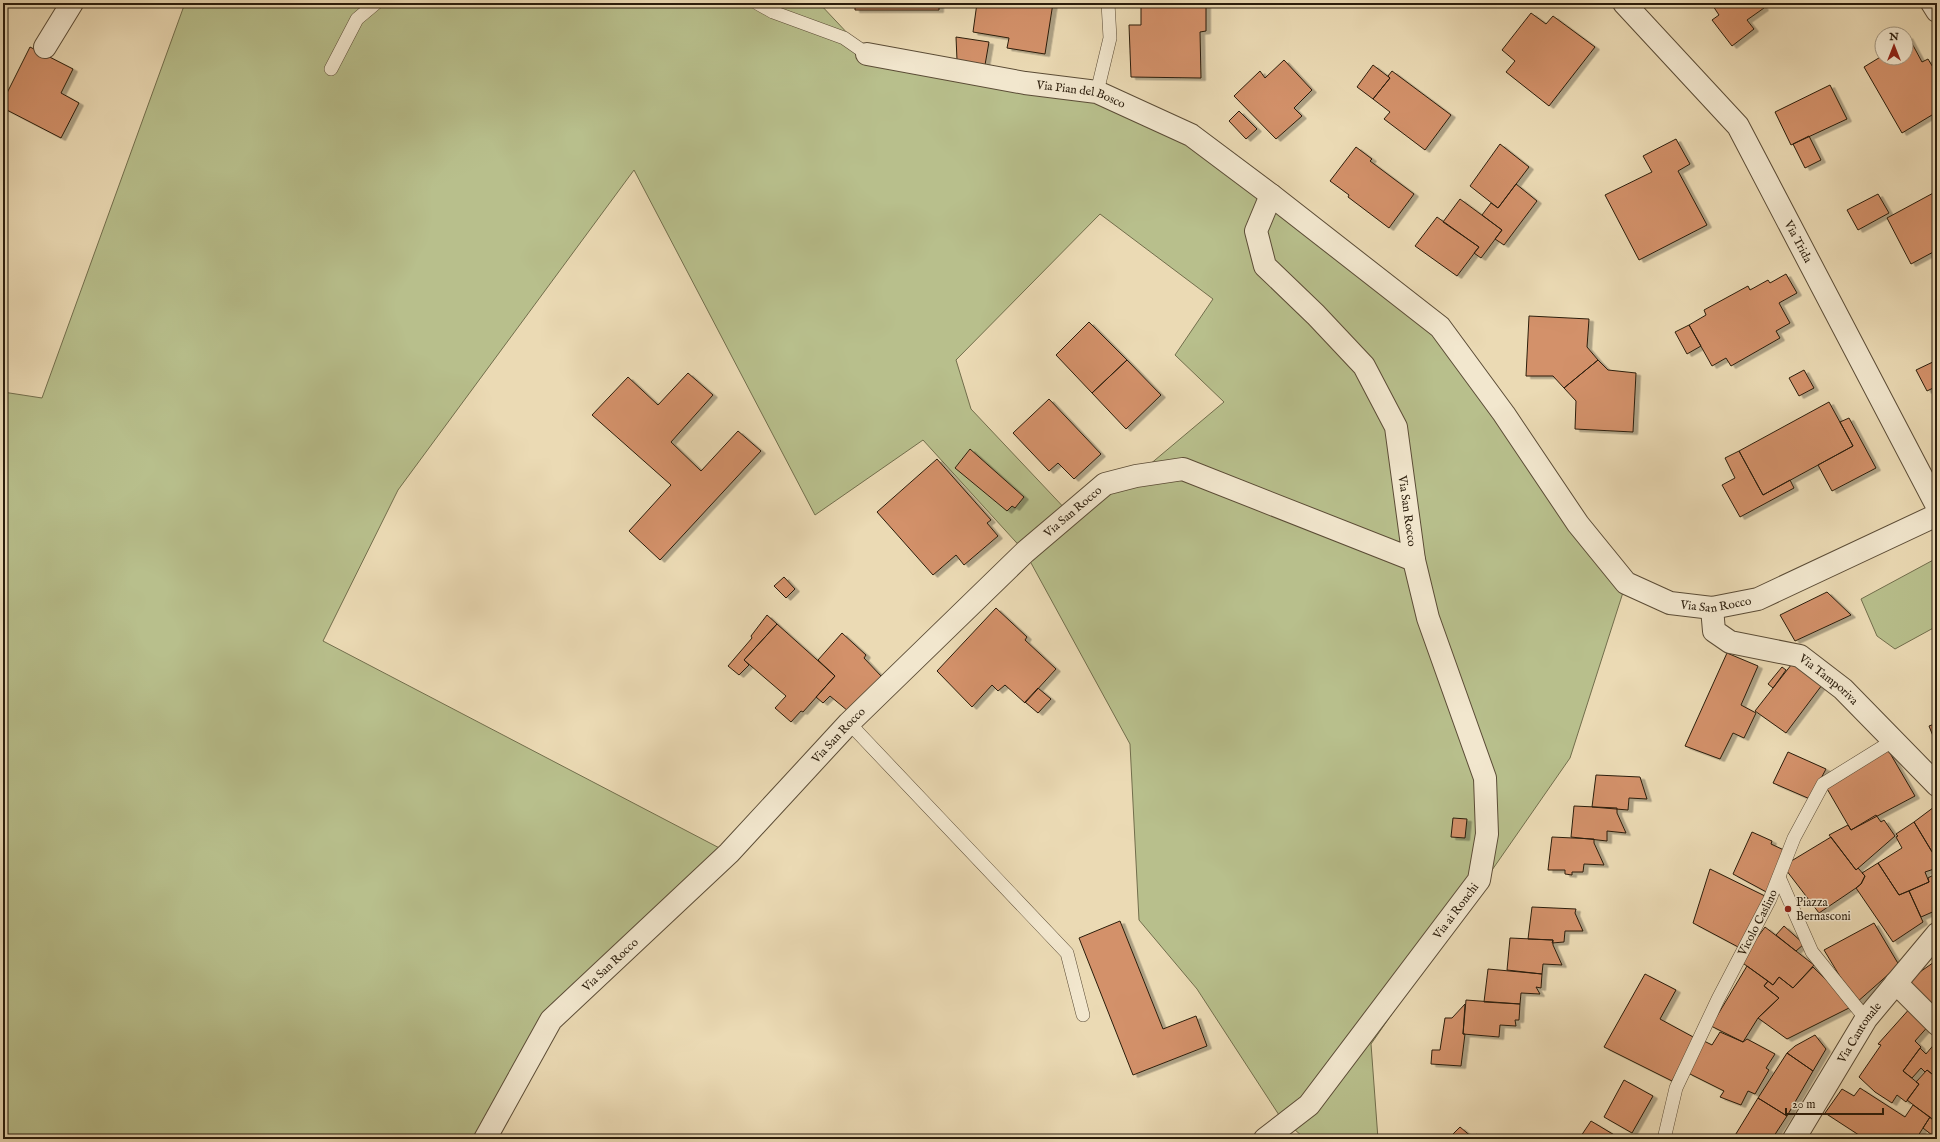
<svg xmlns="http://www.w3.org/2000/svg" width="1940" height="1142" font-family="'IM FELL English',serif">
	<style>
		.green { fill: #b8bf8c; stroke: #726e4c; fill-rule: evenodd }
		.building { fill: #d3916a; stroke: #2b1d0c; filter: url(#shadow) }
		.lines { fill: none; stroke-linecap: round; stroke-linejoin: round }
		.service-casing { stroke: #5b4c36; stroke-width: 14 }
		.minor-casing { stroke: #5b4c36; stroke-width: 24 }
		.service { stroke: #f2e7ce; stroke-width: 13 }
		.minor { stroke: #f2e7ce; stroke-width: 22 }
		.poi-dot { fill: #8f2418; stroke: #f2e7ce; stroke-width: 1.5 }
		.labels { text-anchor: middle; dominant-baseline: central; stroke-width: 3; stroke-linejoin: round; paint-order: stroke }
		.street-label { font-size: 12px; fill: #2b1d0c; stroke: #f2e7ce }
		.poi-label { font-size: 12px; fill: #2b1d0c; stroke: #f2e7ce; text-anchor: start }
	</style>
	<defs>
		<filter id="shadow"><feDropShadow dx="4.5" dy="2.5" stdDeviation="0" flood-color="#0004"/></filter>
	</defs>
	<rect width="100%" height="100%" fill="#ebdab4"/>
	<filter id="stains"><feTurbulence type="fractalNoise" baseFrequency=".005" numOctaves="4"/><feColorMatrix values="0 0 0 0 .2 0 0 0 0 .09 0 0 0 0 .02 0 0 0 .5 -.17"/></filter>
	<radialGradient id="worn" r=".72"><stop offset=".6" stop-color="#630" stop-opacity="0"/><stop offset="1" stop-color="#630" stop-opacity=".3"/></radialGradient>
	<path class="green" d="M 185,3 L 819,3 L 867,54 L 1097,92 L 1191,135 L 1440,327 L 1626,583 L 1570,758 L 1371,1044 L 1378,1139 L 1305,1139 L 1279,1115 L 1197,989 L 1139,920 L 1130,744 L 1025,552 L 923,440 L 815,515 L 634,170 L 398,490 L 323,641 L 729,853 L 551,1020 L 485,1139 L 3,1139 L 3,392 L 42,398 ZM 1100,214 L 1213,299 L 1175,355 L 1224,402 L 1136,476 L 1070,514 L 971,409 L 956,360 Z
		M 1937,558 L 1937,626 L 1895,649 L 1877,636 L 1861,599 Z"/>
	<path class="building" d="M 855,3 L 939,3 L 939,10 L 855,10 Z
		M 977,3 L 1053,3 L 1045,54 L 1007,48 L 1009,38 L 973,32 Z
		M 1141,3 L 1206,3 L 1206,31 L 1200,32 L 1201,78 L 1131,77 L 1129,25 L 1141,25 Z
		M 1711,3 L 1761,3 L 1764,8 L 1747,20 L 1754,29 L 1732,46 L 1712,20 L 1719,15 Z
		M 1531,13 L 1546,24 L 1553,16 L 1595,47 L 1549,106 L 1506,72 L 1515,61 L 1502,50 Z
		M 1908,36 L 1922,62 L 1928,59 L 1937,74 L 1937,112 L 1902,133 L 1864,67 L 1882,56 L 1882,58 L 1906,58 L 1906,37 Z
		M 956,37 L 989,42 L 985,65 L 957,60 Z
		M 30,47 L 73,69 L 61,93 L 79,103 L 61,138 L 3,108 L 3,101 Z
		M 1284,60 L 1312,90 L 1294,108 L 1302,116 L 1276,139 L 1234,96 L 1260,71 L 1265,78 Z
		M 1373,65 L 1390,78 L 1373,99 L 1357,87 Z
		M 1392,71 L 1451,115 L 1425,150 L 1384,119 L 1390,112 L 1373,99 L 1390,78 L 1388,76 Z
		M 1830,85 L 1847,119 L 1791,145 L 1775,112 Z
		M 1239,111 L 1257,129 L 1246,139 L 1229,121 Z
		M 1809,136 L 1821,160 L 1805,168 L 1793,144 Z
		M 1676,139 L 1690,164 L 1678,171 L 1707,225 L 1639,260 L 1605,195 L 1652,172 L 1643,156 Z
		M 1500,144 L 1529,167 L 1498,208 L 1470,186 Z
		M 1356,147 L 1372,159 L 1370,161 L 1414,194 L 1389,228 L 1348,197 L 1349,195 L 1330,181 Z
		M 1516,184 L 1537,201 L 1504,245 L 1495,239 L 1502,230 L 1482,215 L 1491,203 L 1498,208 Z
		M 1937,191 L 1937,250 L 1911,264 L 1887,218 Z
		M 1878,194 L 1889,213 L 1858,230 L 1847,210 Z
		M 1460,199 L 1502,230 L 1481,258 L 1474,253 L 1479,247 L 1443,222 Z
		M 1437,217 L 1479,247 L 1457,276 L 1415,246 Z
		M 1786,274 L 1797,293 L 1779,303 L 1790,323 L 1776,331 L 1780,338 L 1731,366 L 1726,358 L 1712,366 L 1689,325 L 1706,315 L 1704,310 L 1748,286 L 1750,290 L 1768,280 L 1770,283 Z
		M 1529,316 L 1589,319 L 1587,347 L 1598,360 L 1564,388 L 1553,376 L 1526,376 Z
		M 1089,322 L 1127,360 L 1092,393 L 1056,355 Z
		M 1689,325 L 1701,346 L 1687,354 L 1675,332 Z
		M 1127,360 L 1161,395 L 1126,429 L 1092,393 Z
		M 1598,360 L 1608,370 L 1636,373 L 1633,432 L 1575,429 L 1576,401 L 1564,388 Z
		M 1937,360 L 1937,386 L 1927,391 L 1916,370 Z
		M 1804,370 L 1814,388 L 1799,396 L 1789,378 Z
		M 688,373 L 713,395 L 671,442 L 701,471 L 738,431 L 761,451 L 660,560 L 629,531 L 671,485 L 592,415 L 628,377 L 658,405 Z
		M 1049,399 L 1101,454 L 1074,479 L 1058,463 L 1049,471 L 1013,433 Z
		M 1829,402 L 1853,446 L 1763,495 L 1739,451 Z
		M 1849,418 L 1876,468 L 1832,491 L 1818,465 L 1853,446 L 1840,422 Z
		M 970,449 L 1024,497 L 1015,508 L 1012,506 L 1007,511 L 955,468 Z
		M 1739,451 L 1763,495 L 1790,480 L 1794,488 L 1740,517 L 1722,485 L 1735,478 L 1725,458 Z
		M 937,459 L 991,520 L 987,523 L 998,536 L 964,565 L 956,555 L 933,575 L 877,512 Z
		M 784,577 L 795,589 L 786,598 L 774,586 Z
		M 1827,592 L 1851,615 L 1795,641 L 1780,615 Z
		M 996,608 L 1027,637 L 1025,640 L 1056,669 L 1025,703 L 1005,685 L 998,691 L 992,685 L 972,707 L 937,671 Z
		M 767,615 L 777,624 L 744,660 L 749,665 L 739,675 L 728,666 L 752,638 L 751,636 Z
		M 777,624 L 835,676 L 803,712 L 801,711 L 791,722 L 775,708 L 786,696 L 744,660 Z
		M 842,633 L 866,655 L 864,658 L 881,676 L 848,711 L 830,696 L 823,703 L 816,697 L 835,676 L 818,660 Z
		M 1727,653 L 1758,666 L 1741,705 L 1756,713 L 1744,738 L 1733,733 L 1720,759 L 1685,746 Z
		M 1795,660 L 1825,681 L 1786,733 L 1755,711 Z
		M 1782,667 L 1786,670 L 1773,688 L 1768,684 Z
		M 1038,688 L 1051,699 L 1038,713 L 1025,702 Z
		M 1937,723 L 1937,746 L 1929,726 Z
		M 1887,748 L 1915,796 L 1851,830 L 1826,787 Z
		M 1788,752 L 1826,769 L 1810,799 L 1773,783 Z
		M 1596,775 L 1640,777 L 1647,799 L 1629,798 L 1628,810 L 1592,807 Z
		M 1574,806 L 1617,808 L 1617,813 L 1626,833 L 1607,831 L 1607,841 L 1571,837 Z
		M 1934,807 L 1937,807 L 1937,860 L 1914,822 Z
		M 1876,815 L 1881,822 L 1884,820 L 1895,836 L 1856,870 L 1829,835 L 1848,825 L 1851,830 Z
		M 1453,818 L 1467,819 L 1465,838 L 1451,837 Z
		M 1914,822 L 1937,860 L 1937,868 L 1925,872 L 1929,882 L 1899,895 L 1878,863 L 1902,848 L 1896,837 L 1898,836 L 1896,834 Z
		M 1752,832 L 1772,841 L 1771,844 L 1786,851 L 1770,894 L 1733,874 Z
		M 1552,837 L 1594,839 L 1594,843 L 1604,865 L 1584,864 L 1583,872 L 1572,872 L 1572,875 L 1565,874 L 1565,870 L 1548,870 Z
		M 1831,837 L 1856,870 L 1858,868 L 1865,876 L 1861,884 L 1856,888 L 1819,913 L 1783,866 Z
		M 1878,863 L 1899,895 L 1909,891 L 1923,922 L 1893,942 L 1856,888 L 1861,884 L 1865,876 L 1862,873 Z
		M 1710,869 L 1769,898 L 1740,948 L 1693,923 Z
		M 1937,873 L 1937,910 L 1921,917 L 1909,891 L 1929,882 L 1928,878 Z
		M 1532,907 L 1576,909 L 1575,913 L 1583,931 L 1565,931 L 1564,942 L 1552,943 L 1553,940 L 1528,939 Z
		M 1120,921 L 1163,1029 L 1196,1016 L 1207,1046 L 1133,1075 L 1079,938 Z
		M 1874,923 L 1899,965 L 1856,1003 L 1824,950 Z
		M 1784,926 L 1804,944 L 1796,951 L 1776,935 Z
		M 1765,927 L 1814,965 L 1793,988 L 1779,977 L 1773,985 L 1740,961 Z
		M 1510,938 L 1553,940 L 1553,945 L 1562,965 L 1543,964 L 1542,974 L 1507,970 Z
		M 1937,960 L 1937,1006 L 1932,1011 L 1907,981 Z
		M 1747,966 L 1768,981 L 1764,986 L 1779,998 L 1758,1018 L 1743,1042 L 1711,1026 Z
		M 1813,967 L 1853,1006 L 1787,1039 L 1758,1018 L 1779,998 L 1764,986 L 1768,981 L 1773,985 L 1779,977 L 1793,988 Z
		M 1488,969 L 1542,974 L 1541,988 L 1536,987 L 1540,994 L 1521,993 L 1520,1004 L 1484,1002 Z
		M 1645,974 L 1676,990 L 1660,1019 L 1695,1038 L 1672,1081 L 1604,1047 Z
		M 1466,1000 L 1520,1004 L 1519,1020 L 1515,1020 L 1516,1026 L 1500,1025 L 1499,1037 L 1463,1034 Z
		M 1465,1004 L 1463,1034 L 1465,1034 L 1461,1066 L 1431,1064 L 1432,1050 L 1440,1050 L 1445,1018 L 1452,1018 Z
		M 1912,1006 L 1931,1023 L 1915,1041 L 1921,1047 L 1903,1071 L 1919,1084 L 1906,1102 L 1897,1095 L 1892,1103 L 1875,1092 L 1859,1077 L 1881,1045 L 1878,1044 Z
		M 1720,1032 L 1743,1042 L 1747,1039 L 1775,1054 L 1766,1068 L 1769,1070 L 1755,1094 L 1748,1091 L 1741,1105 L 1720,1097 L 1724,1091 L 1688,1073 L 1704,1041 L 1712,1045 Z
		M 1815,1035 L 1826,1049 L 1813,1071 L 1787,1053 L 1795,1046 Z
		M 1936,1042 L 1937,1078 L 1927,1070 L 1925,1072 L 1921,1068 L 1912,1078 L 1903,1071 L 1920,1048 L 1926,1054 Z
		M 1787,1053 L 1813,1071 L 1787,1116 L 1758,1098 Z
		M 1927,1070 L 1937,1078 L 1937,1123 L 1907,1100 L 1919,1084 L 1916,1082 Z
		M 1624,1080 L 1653,1096 L 1632,1133 L 1604,1117 Z
		M 1860,1088 L 1905,1117 L 1913,1105 L 1930,1117 L 1916,1139 L 1865,1139 L 1825,1113 L 1842,1089 L 1854,1096 Z
		M 1758,1098 L 1787,1116 L 1772,1139 L 1736,1139 L 1734,1137 Z
		M 1930,1117 L 1937,1123 L 1937,1139 L 1923,1128 Z
		M 1591,1121 L 1621,1139 L 1579,1139 Z
		M 1460,1127 L 1473,1138 L 1476,1134 L 1482,1139 L 1448,1139 Z"/>
	<g class="lines">
		<defs>
			<g id="service">
				<path d="M 757,3 L 773,12 L 844,38 L 867,54"/>
				<path d="M 331,69 L 357,19 L 376,3"/>
				<path d="M 1097,92 L 1110,38 L 1108,3"/>
				<path d="M 849,723 L 1067,953 L 1083,1015"/>
				<path d="M 1779,877 L 1812,952 L 1866,1019"/>
				<path id="s1" d="M 1664,1139 L 1676,1088 L 1718,999 L 1770,899 L 1794,838 L 1823,784 L 1894,740"/>
			</g>
			<g id="minor">
				<path id="s2" d="M 1624,3 L 1738,126 L 1937,506"/>
				<path d="M 1932,3 L 1937,11"/>
				<path d="M 45,47 L 72,3"/>
				<path id="s3" d="M 867,54 L 1025,83 L 1097,92 L 1191,135 L 1271,195"/>
				<path id="s4" d="M 1712,608 L 1714,631 L 1730,642 L 1800,656 L 1843,689 L 1937,785"/>
				<path d="M 1896,983 L 1937,1024"/>
				<path id="s5" d="M 485,1139 L 551,1020 L 729,853 L 849,723 L 1025,552 L 1105,484 L 1136,476 L 1183,469 L 1414,560 L 1396,427 L 1364,366 L 1316,315 L 1265,266 L 1256,231 L 1271,195 L 1440,327 L 1504,414 L 1578,524 L 1626,583 L 1670,603 L 1712,608 L 1758,599 L 1937,515"/>
				<path id="s6" d="M 1265,1139 L 1309,1105 L 1479,880 L 1487,834 L 1485,778 L 1428,618 L 1414,560"/>
				<path id="s7" d="M 1794,1139 L 1866,1019 L 1937,934"/>
			</g>
		</defs>
		<use href="#service" class="service-casing"/>
		<use href="#minor" class="minor-casing"/>
		<use href="#service" class="service"/>
		<use href="#minor" class="minor"/>
	</g>
	<circle class="poi-dot" cx="1788" cy="909" r="4"/>
	<g class="labels">
		<g class="street-label">
			<text stroke="none"><textPath href="#s3" startOffset="218">Via Pian del Bosco</textPath></text>
			<text stroke="none"><textPath href="#s2" startOffset="298">Via Trida</textPath></text>
			<text transform="translate(1407 511) rotate(82)">Via San Rocco</text>
			<text stroke="none"><textPath href="#s5" startOffset="865">Via San Rocco</textPath></text>
			<text stroke="none"><textPath href="#s5" startOffset="2280">Via San Rocco</textPath></text>
			<text stroke="none"><textPath href="#s4" startOffset="151">Via Tamporiva</textPath></text>
			<text stroke="none"><textPath href="#s5" startOffset="541">Via San Rocco</textPath></text>
			<text stroke="none"><textPath href="#s6" startOffset="299">Via ai Ronchi</textPath></text>
			<text stroke="none"><textPath href="#s1" startOffset="237">Vicolo Caslino</textPath></text>
			<text stroke="none"><textPath href="#s5" startOffset="217">Via San Rocco</textPath></text>
			<text stroke="none"><textPath href="#s7" startOffset="125">Via Cantonale</textPath></text>
		</g>
		<g class="poi-label">
			<text x="1796" y="902">Piazza<tspan x="1796" dy="14">Bernasconi</tspan></text>
		</g>
	</g>
	<rect width="1940" height="1142" fill="none" stroke="#ebdab4" stroke-width="16"/>
	<rect x="4" y="4" width="1932" height="1134" fill="none" stroke="#2b1d0c" stroke-width="2"/>
	<rect x="8" y="8" width="1924" height="1126" fill="none" stroke="#2b1d0c"/>
	<g transform="translate(1894 46)"><circle r="19" fill="#f2e7ce" stroke="#a29680"/>
	<path d="M0-3L7 15L0 10L-7 15Z" fill="#8f2418"/>
	<text y="-6" font-size="11" font-weight="bold" text-anchor="middle" fill="#2b1d0c">N</text>
	</g>
	<path d="M1786 1108v6h97v-6" fill="none" stroke="#2b1d0c" stroke-width="2"/>
	<text x="1792" y="1108" font-size="12" fill="#2b1d0c" stroke="#f2e7ce" stroke-width="3" paint-order="stroke">20 m</text>
	<rect width="100%" height="100%" filter="url(#stains)"/>
	<rect width="100%" height="100%" fill="url(#worn)"/>
</svg>
